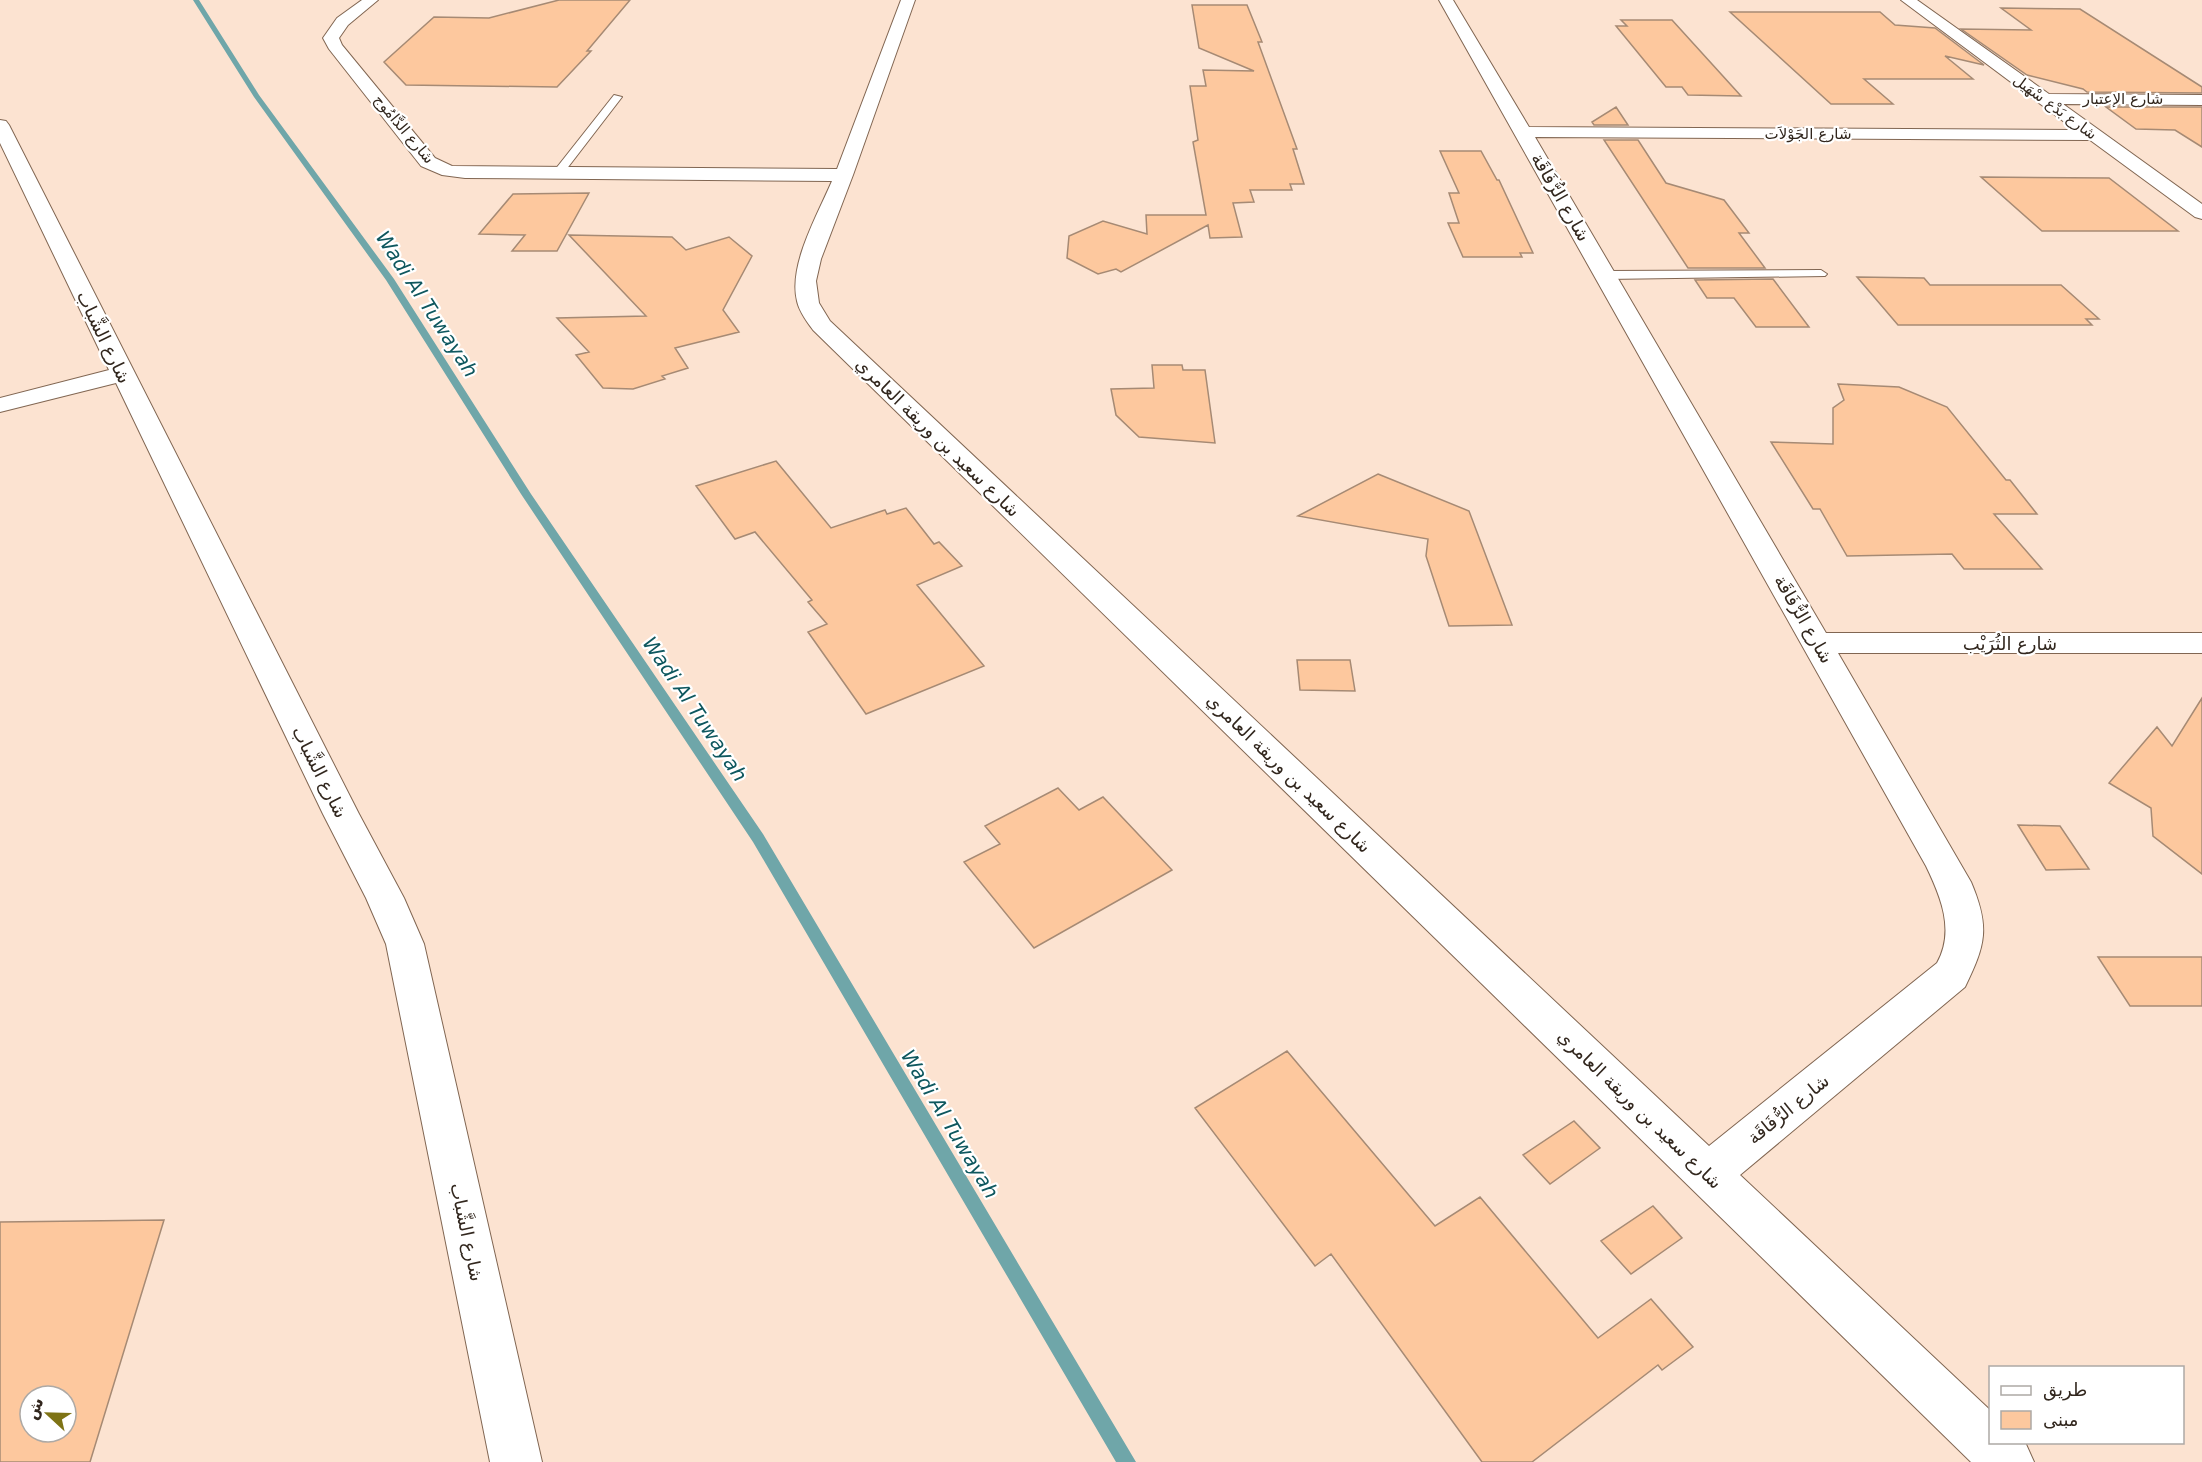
<svg xmlns="http://www.w3.org/2000/svg" width="2202" height="1462" font-family="'DejaVu Sans',Vazirmatn,sans-serif">
	<style>
		.lines { fill: none; stroke-linecap: round; stroke-linejoin: round }
		.stream { fill: #6fa6a9; fill-rule: evenodd }
		.building { fill: #fdc89e; stroke: #a68a74; stroke-width: 1.5; fill-rule: evenodd }
		.lane-casing { stroke: #816652; stroke-width: 2 }
		.street-casing { stroke: #816652; stroke-width: 2 }
		.lane { fill: #fff; fill-rule: evenodd }
		.street { fill: #fff; fill-rule: evenodd }
		.labels { text-anchor: middle; dominant-baseline: central; stroke-width: 4.5; stroke-linejoin: round; paint-order: stroke }
		.far-street-label { font-size: 15px; fill: #32271e; stroke: #fff }
		.street-label { font-size: 18px; fill: #32271e; stroke: #fff }
		.water-label { font-size: 20px; font-style: italic; fill: #0e575e; stroke: #fff }
	</style>
	<rect width="100%" height="100%" fill="#fce3d1"/>
	<g class="lines">
		<path class="stream" d="M 193,0 L 199,0 L 259,95 L 394,279 L 531,494 L 763,834 L 1136,1462 L 1116,1462 L 753,842 L 521,494 L 386,280 L 254,97 Z"/>
	</g>
	<path class="building" d="M 559,0 L 630,0 L 587,51 L 591,51 L 557,87 L 406,85 L 384,62 L 434,17 L 489,18 Z
		M 1192,5 L 1247,5 L 1262,42 L 1258,42 L 1297,149 L 1293,149 L 1304,184 L 1290,184 L 1292,190 L 1250,190 L 1254,202 L 1233,203 L 1242,237 L 1210,238 L 1208,225 L 1121,272 L 1116,269 L 1098,274 L 1067,258 L 1069,236 L 1103,221 L 1147,234 L 1146,215 L 1206,215 L 1193,142 L 1198,140 L 1190,86 L 1206,86 L 1203,70 L 1254,71 L 1199,48 Z
		M 2001,8 L 2080,9 L 2202,87 L 2202,93 L 2087,92 L 2083,89 L 2027,75 L 1961,29 L 2031,30 Z
		M 1730,12 L 1880,12 L 1895,25 L 1935,28 L 1984,65 L 1945,56 L 1973,79 L 1864,79 L 1893,104 L 1831,104 Z
		M 1621,20 L 1672,20 L 1741,96 L 1688,95 L 1682,87 L 1666,87 L 1616,26 L 1627,26 Z
		M 1616,107 L 1628,125 L 1594,125 L 1592,122 Z
		M 2106,107 L 2202,107 L 2202,147 L 2175,130 L 2136,129 Z
		M 1604,140 L 1638,140 L 1666,183 L 1724,200 L 1749,233 L 1739,233 L 1765,268 L 1688,268 Z
		M 1440,151 L 1481,151 L 1497,180 L 1499,180 L 1533,253 L 1520,253 L 1522,257 L 1463,257 L 1448,223 L 1459,223 L 1449,193 L 1459,193 Z
		M 1981,177 L 2109,178 L 2178,231 L 2042,231 Z
		M 589,193 L 557,251 L 512,251 L 525,235 L 479,234 L 513,194 Z
		M 569,235 L 672,237 L 686,250 L 729,237 L 752,256 L 723,310 L 739,332 L 675,348 L 688,368 L 662,376 L 665,379 L 633,389 L 603,388 L 576,355 L 589,352 L 557,318 L 646,316 Z
		M 1857,277 L 1924,278 L 1930,285 L 2061,285 L 2099,319 L 2086,319 L 2092,325 L 1898,325 Z
		M 1773,279 L 1809,327 L 1756,327 L 1734,298 L 1707,298 L 1695,280 Z
		M 1152,365 L 1182,365 L 1183,370 L 1205,370 L 1215,443 L 1139,437 L 1116,415 L 1111,389 L 1154,388 Z
		M 1838,384 L 1899,387 L 1947,407 L 2006,480 L 2010,480 L 2037,514 L 1994,514 L 2042,569 L 1964,569 L 1952,554 L 1847,556 L 1820,509 L 1813,509 L 1771,442 L 1833,444 L 1833,408 L 1844,400 Z
		M 776,461 L 831,528 L 885,510 L 887,514 L 906,508 L 934,544 L 939,542 L 962,566 L 917,585 L 984,666 L 866,714 L 808,632 L 827,624 L 808,602 L 812,600 L 755,532 L 735,539 L 696,486 Z
		M 1378,474 L 1469,511 L 1512,625 L 1449,626 L 1426,556 L 1428,539 L 1298,516 Z
		M 1297,660 L 1350,660 L 1355,691 L 1300,690 Z
		M 2202,698 L 2202,874 L 2153,836 L 2151,808 L 2109,783 L 2157,727 L 2172,746 Z
		M 1058,788 L 1079,810 L 1103,797 L 1172,870 L 1034,948 L 964,862 L 1000,844 L 985,826 Z
		M 2018,825 L 2060,826 L 2089,869 L 2046,870 Z
		M 2098,957 L 2202,957 L 2202,1006 L 2130,1006 Z
		M 1287,1051 L 1435,1226 L 1480,1197 L 1598,1338 L 1651,1299 L 1693,1347 L 1662,1370 L 1658,1365 L 1532,1462 L 1482,1462 L 1331,1254 L 1315,1266 L 1195,1108 Z
		M 1574,1121 L 1600,1148 L 1550,1184 L 1523,1155 Z
		M 1653,1206 L 1682,1238 L 1631,1274 L 1601,1241 Z
		M 164,1220 L 90,1462 L 0,1462 L 0,1222 ZM 30,1396 L 66,1396 L 66,1432 L 30,1432 Z"/>
	<g class="lines">
		<defs>
			<path id="lane" d="M 614,95 L 622,97 L 562,175 L 554,175 L 554,171 Z
				M 1821,270 L 1827,274 L 1825,276 L 1606,279 L 1600,275 L 1606,271 Z"/>
			<path id="street" d="M 362,0 L 378,0 L 348,25 L 339,38 L 342,45 L 435,158 L 452,166 L 837,169 L 901,0 L 915,0 L 853,175 L 821,259 L 816,281 L 819,303 L 830,321 L 1709,1146 L 1937,963 C 1955,931 1941,897 1926,866 L 1439,0 L 1453,0 L 1529,127 L 2075,130 L 1901,0 L 1917,0 L 2049,94 L 2202,95 L 2202,105 L 2063,104 L 2202,204 L 2202,219 L 2195,217 L 2090,140 L 1535,137 L 1826,633 L 2202,633 L 2202,653 L 1838,653 L 1971,882 C 1990,927 1986,944 1965,987 L 1740,1175 L 1990,1410 L 1990,1442 L 2025,1442 L 2034,1462 L 1971,1462 L 813,330 C 807,322 799,311 797,301 C 788,265 818,214 832,181 L 465,178 L 442,175 L 421,166 L 329,49 L 323,38 L 337,18 Z
				M 0,120 L 6,121 L 9,125 L 359,814 L 404,898 L 424,944 L 542,1462 L 490,1462 L 386,944 L 366,898 L 323,814 L 116,383 L 0,412 L 0,398 L 109,370 L 0,143 Z"/>
		</defs>
		<use href="#lane" class="lane-casing"/>
		<use href="#street" class="street-casing"/>
		<use href="#lane" class="lane"/>
		<use href="#street" class="street"/>
	</g>
	<g class="labels">
		<g class="far-street-label">
			<text x="2123" y="99">شارع الإعتبار</text>
			<text transform="translate(2055 107) rotate(36)">شارع بَدْع سْهَيل</text>
			<text transform="translate(404 129) rotate(50)">شارع الدَّامُوج</text>
			<text x="1808" y="134">شارع الجَوْلاَت</text>
		</g>
		<g class="street-label">
			<text transform="translate(1561 197) rotate(60)">شارع الرُّفَاقَة</text>
			<text transform="translate(104 337) rotate(64)">شارع الشَّباب</text>
			<text transform="translate(938 437) rotate(44)">شارع سعيد بن وريقة العامري</text>
			<text transform="translate(1804 619) rotate(60)">شارع الرُّفَاقَة</text>
			<text x="2010" y="643">شارع الثُرَيْب</text>
			<text transform="translate(320 772) rotate(63)">شارع الشَّباب</text>
			<text transform="translate(1289 773) rotate(44)">شارع سعيد بن وريقة العامري</text>
			<text transform="translate(1640 1109) rotate(44)">شارع سعيد بن وريقة العامري</text>
			<text transform="translate(1788 1109) rotate(-39)">شارع الرُّفَاقَة</text>
			<text transform="translate(467 1232) rotate(78)">شارع الشَّباب</text>
		</g>
		<g class="water-label">
			<text transform="translate(427 304) rotate(57)">Wadi Al Tuwayah</text>
			<text transform="translate(695 709) rotate(56)">Wadi Al Tuwayah</text>
			<text transform="translate(950 1124) rotate(59)">Wadi Al Tuwayah</text>
		</g>
	</g>
	<rect x="1989" y="1366" width="195" height="78" fill="#ffffff" stroke="#ada9a5" stroke-width="1.5"/>
	<rect x="2001" y="1386" width="30" height="9" fill="#ffffff" stroke="#ada9a5" stroke-width="1.5"/>
	<text x="2043" y="1396" font-size="18" fill="#32271e">طريق</text>
	<rect x="2001" y="1411" width="30" height="18" fill="#fdc89e" stroke="#ada9a5" stroke-width="1.5"/>
	<text x="2043" y="1426" font-size="18" fill="#32271e">مبنى</text>
	<g transform="translate(48 1414) rotate(292)"><circle r="28" fill="#ffffff" stroke="#ada9a5" stroke-width="1.5"/>
	<path d="M0-4.5L10 22L0 15L-10 22Z" fill="#7e7315"/>
	<text y="-9" font-size="16" font-weight="bold" text-anchor="middle" fill="#32271e">ش</text>
	</g>
</svg>
